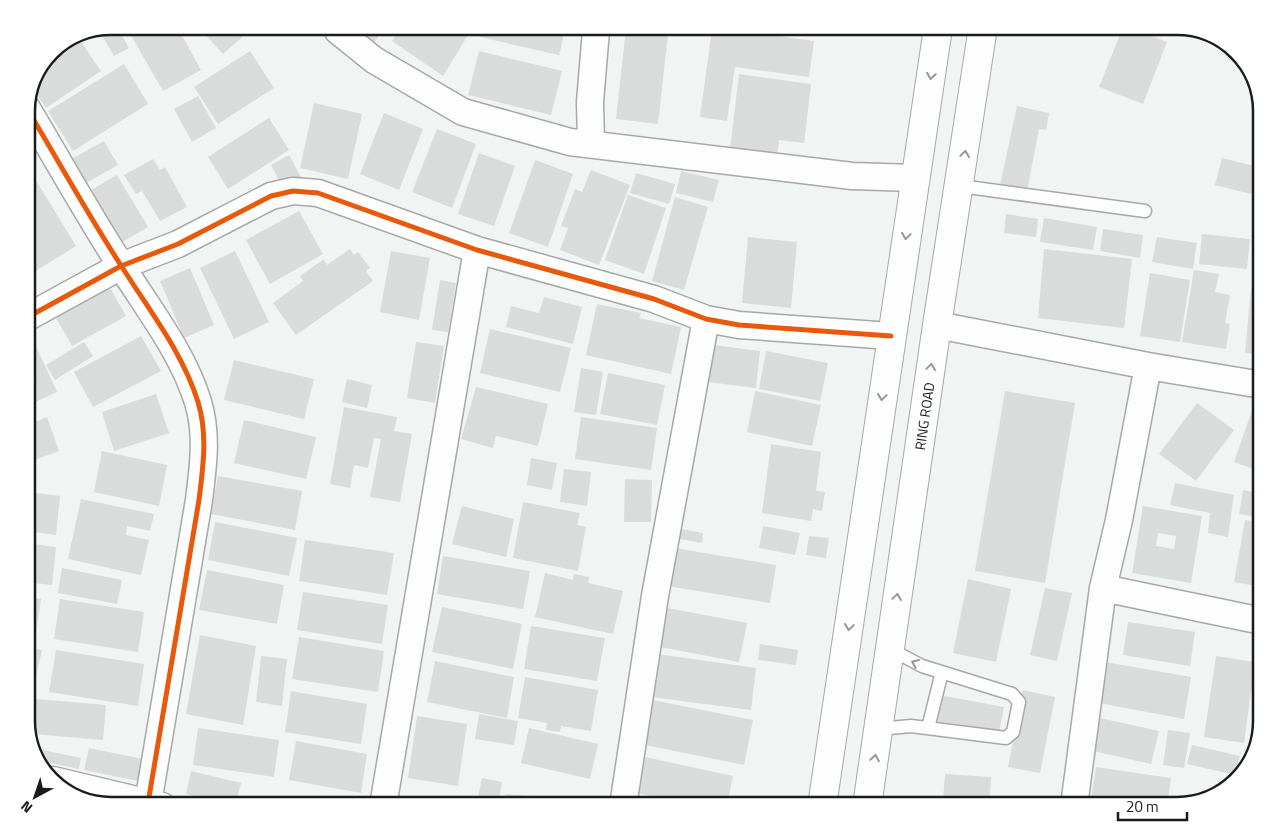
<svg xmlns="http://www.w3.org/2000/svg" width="1288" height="832" font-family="'Titillium Web',sans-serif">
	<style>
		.building { fill: #d9dcda; fill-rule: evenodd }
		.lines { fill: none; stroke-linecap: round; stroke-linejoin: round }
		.service-casing { stroke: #a6a9a8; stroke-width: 15 }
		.minor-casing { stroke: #a6a9a8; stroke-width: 29 }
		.primary-casing { stroke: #a6a9a8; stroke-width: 30 }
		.service { stroke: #fdfdfd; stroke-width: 12 }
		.minor { stroke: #fdfdfd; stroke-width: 26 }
		.primary { stroke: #fdfdfd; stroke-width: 28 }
		.cycleway-casing { stroke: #fff; stroke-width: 8 }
		.cycleway { stroke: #e8590c; stroke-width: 5 }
		.oneway { stroke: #969897 }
		.labels { text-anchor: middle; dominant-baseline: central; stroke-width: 5; stroke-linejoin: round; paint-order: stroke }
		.street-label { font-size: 14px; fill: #191c1b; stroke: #fff }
		.rim { fill: none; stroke: #191c1b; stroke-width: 2.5 }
	</style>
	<rect width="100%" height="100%" fill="#f0f4f3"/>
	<path class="building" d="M 1123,27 L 1129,27 L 1167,42 L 1143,104 L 1099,87 Z
		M 626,29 L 668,34 L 658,124 L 616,119 Z
		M 712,29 L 728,29 L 814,41 L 809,77 L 735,67 L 727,121 L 700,117 Z
		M 460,30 L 468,35 L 443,76 L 392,41 L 399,31 Z
		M 482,30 L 565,30 L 559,55 L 480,37 Z
		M 361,31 L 383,31 L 374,42 Z
		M 100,32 L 120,32 L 129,48 L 114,56 Z
		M 129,32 L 180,32 L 201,70 L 163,91 Z
		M 203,32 L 248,32 L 223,54 Z
		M 79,39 L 101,71 L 46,108 L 34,90 L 47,61 Z
		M 250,51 L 274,88 L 218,124 L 194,87 Z
		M 479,51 L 562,71 L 551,115 L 468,95 Z
		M 124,64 L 148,104 L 73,151 L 48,111 Z
		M 739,74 L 811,84 L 804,143 L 779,140 L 777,156 L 730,150 Z
		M 198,96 L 216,128 L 192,142 L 174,109 Z
		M 314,103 L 362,114 L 348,179 L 300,168 Z
		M 1017,106 L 1049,113 L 1046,130 L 1039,129 L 1027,191 L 1000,186 Z
		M 384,113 L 423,129 L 399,190 L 360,174 Z
		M 269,118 L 289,150 L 228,189 L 208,157 Z
		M 437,129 L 476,144 L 452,208 L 412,192 Z
		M 104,141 L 118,165 L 77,188 L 64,163 Z
		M 479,153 L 515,166 L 494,226 L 458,214 Z
		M 289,155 L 301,177 L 282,186 L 271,165 Z
		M 1222,158 L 1258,167 L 1251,194 L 1215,185 Z
		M 153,159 L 160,170 L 165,167 L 187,207 L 160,221 L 142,191 L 136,194 L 124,175 Z
		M 535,160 L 573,174 L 548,247 L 509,233 Z
		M 591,170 L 630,185 L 599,265 L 560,250 L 568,228 L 561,226 L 575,189 L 582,192 Z
		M 681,171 L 719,180 L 713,202 L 676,193 Z
		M 636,173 L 675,184 L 669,204 L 630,193 Z
		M 117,175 L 148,227 L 112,248 L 82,195 Z
		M 37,182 L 76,246 L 26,277 L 26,188 Z
		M 628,195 L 666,208 L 644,274 L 605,260 Z
		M 675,197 L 708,207 L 684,290 L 652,281 Z
		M 299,211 L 323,254 L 270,284 L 246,240 Z
		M 1006,214 L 1038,219 L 1036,237 L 1004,233 Z
		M 1044,218 L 1097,227 L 1093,250 L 1040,242 Z
		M 1103,229 L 1143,235 L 1140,258 L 1100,251 Z
		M 1202,234 L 1250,239 L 1247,269 L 1199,264 Z
		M 748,237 L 797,242 L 791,308 L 742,303 Z
		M 1157,237 L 1197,243 L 1193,269 L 1152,262 Z
		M 350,249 L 354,255 L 358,252 L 370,268 L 366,271 L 373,281 L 296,335 L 273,303 L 303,281 L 300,276 L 324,259 L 327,265 Z
		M 1044,249 L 1132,259 L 1124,328 L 1038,318 Z
		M 235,251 L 269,322 L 234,339 L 200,268 Z
		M 391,251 L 430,258 L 419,320 L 380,312 Z
		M 190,268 L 214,325 L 184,338 L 160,281 Z
		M 1194,270 L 1219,274 L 1215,292 L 1230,295 L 1225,323 L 1230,324 L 1226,349 L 1182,342 Z
		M 1150,273 L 1190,280 L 1180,342 L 1140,336 Z
		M 105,279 L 126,316 L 72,346 L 51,309 Z
		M 440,280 L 456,283 L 448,332 L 432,330 Z
		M 1251,288 L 1262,289 L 1262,355 L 1245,353 Z
		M 544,297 L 582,307 L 573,344 L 506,327 L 511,306 L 539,313 Z
		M 597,304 L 641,313 L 639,318 L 681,327 L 671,374 L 586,355 Z
		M 490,329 L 571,348 L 560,392 L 480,373 Z
		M 31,335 L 57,392 L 33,403 L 26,388 L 26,338 Z
		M 141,336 L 161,371 L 93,407 L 74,372 Z
		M 84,342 L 93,356 L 55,380 L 46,365 Z
		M 416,342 L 444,346 L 435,403 L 407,398 Z
		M 713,345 L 760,351 L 756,388 L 708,382 Z
		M 766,351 L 828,363 L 820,401 L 759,389 Z
		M 234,360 L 314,379 L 304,419 L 224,400 Z
		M 581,368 L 603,372 L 596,415 L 574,412 Z
		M 608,373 L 665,385 L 657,425 L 600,414 Z
		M 347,379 L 372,385 L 367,408 L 342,402 Z
		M 476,387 L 548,404 L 538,446 L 496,436 L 493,448 L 461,439 Z
		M 755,391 L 821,405 L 812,446 L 747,432 Z
		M 1005,391 L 1075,403 L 1045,583 L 975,571 Z
		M 156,394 L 169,433 L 114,451 L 102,412 Z
		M 1197,403 L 1234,430 L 1196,481 L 1159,454 Z
		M 1254,405 L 1262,408 L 1262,472 L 1234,462 Z
		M 344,407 L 397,417 L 394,431 L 412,434 L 400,502 L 370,497 L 381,439 L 374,438 L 368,468 L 354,465 L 350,488 L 330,484 Z
		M 47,417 L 59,451 L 26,463 L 26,425 Z
		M 581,417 L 657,428 L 651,470 L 575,459 Z
		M 244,420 L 316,437 L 306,479 L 234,463 Z
		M 771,444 L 821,452 L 816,491 L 825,492 L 822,511 L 813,509 L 811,521 L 762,513 Z
		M 102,451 L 167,465 L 159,506 L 94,492 Z
		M 531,458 L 557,463 L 552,490 L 527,485 Z
		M 564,469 L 591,472 L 587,506 L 560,502 Z
		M 218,476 L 302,491 L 295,530 L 211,514 Z
		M 625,479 L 652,480 L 651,522 L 624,522 Z
		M 1175,483 L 1234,495 L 1228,537 L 1208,533 L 1210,513 L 1170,505 Z
		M 1243,490 L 1262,494 L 1262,518 L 1239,514 Z
		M 26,492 L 60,496 L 56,535 L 26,531 Z
		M 81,499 L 154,514 L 150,531 L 127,526 L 126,535 L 149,540 L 141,575 L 68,559 Z
		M 523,502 L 580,513 L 577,525 L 586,527 L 578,571 L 513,558 Z
		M 462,506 L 514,519 L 506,557 L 452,544 Z
		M 1143,506 L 1202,516 L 1191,583 L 1132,573 ZM 1158,533 L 1176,536 L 1174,549 L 1156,546 Z
		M 1245,520 L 1262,523 L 1262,587 L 1234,582 Z
		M 215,522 L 297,538 L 289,576 L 208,560 Z
		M 763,526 L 800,533 L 795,555 L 759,548 Z
		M 681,529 L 703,533 L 702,543 L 680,539 Z
		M 809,536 L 829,538 L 826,558 L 806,555 Z
		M 305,540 L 394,553 L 387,595 L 299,581 Z
		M 26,543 L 56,547 L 52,585 L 26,582 Z
		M 668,547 L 776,565 L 770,603 L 661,585 Z
		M 443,556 L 530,571 L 523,609 L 437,594 Z
		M 62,568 L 122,580 L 117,604 L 58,593 Z
		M 207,570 L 284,585 L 277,624 L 199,610 Z
		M 545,573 L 573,580 L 574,574 L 589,577 L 588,583 L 623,591 L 613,634 L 535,617 Z
		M 968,579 L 1011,589 L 996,662 L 953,653 Z
		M 1045,588 L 1072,593 L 1057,661 L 1030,655 Z
		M 1253,589 L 1262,590 L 1262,601 L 1252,600 Z
		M 303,592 L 388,605 L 382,644 L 297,630 Z
		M 26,597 L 41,599 L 35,641 L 26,640 Z
		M 60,599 L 144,612 L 138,652 L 54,639 Z
		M 442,607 L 522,624 L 513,669 L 432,652 Z
		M 662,607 L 747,623 L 739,662 L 655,646 Z
		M 1128,622 L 1195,632 L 1190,666 L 1123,655 Z
		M 531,626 L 605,638 L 597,681 L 524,669 Z
		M 200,635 L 256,646 L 243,725 L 186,714 Z
		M 299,637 L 384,651 L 378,692 L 292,679 Z
		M 760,644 L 798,650 L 796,665 L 758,660 Z
		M 26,647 L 42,650 L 32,694 L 26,692 Z
		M 56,650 L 144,664 L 138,706 L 49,692 Z
		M 657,654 L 756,668 L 751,710 L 651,697 Z
		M 261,656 L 287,659 L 282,706 L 256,702 Z
		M 1216,656 L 1255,662 L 1244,743 L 1204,737 Z
		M 435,661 L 514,677 L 507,718 L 427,702 Z
		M 1105,662 L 1191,677 L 1184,719 L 1099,703 Z
		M 525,677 L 598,690 L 591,731 L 561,726 L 560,732 L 546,730 L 547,723 L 518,718 Z
		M 1023,690 L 1055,697 L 1040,773 L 1008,767 Z
		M 291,691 L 367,704 L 361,744 L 285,732 Z
		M 939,695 L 1004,707 L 999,732 L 935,721 Z
		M 36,699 L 106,705 L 103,740 L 33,734 Z
		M 653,700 L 753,720 L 744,765 L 645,745 Z
		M 479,714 L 518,721 L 514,745 L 475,739 Z
		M 417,716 L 467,724 L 458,786 L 408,778 Z
		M 1100,718 L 1159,731 L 1151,764 L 1093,751 Z
		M 198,728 L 279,740 L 274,777 L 193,765 Z
		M 529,728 L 598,744 L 590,779 L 521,763 Z
		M 1168,730 L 1190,733 L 1184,768 L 1163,765 Z
		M 296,741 L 367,754 L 361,793 L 289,780 Z
		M 1192,745 L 1240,756 L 1235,775 L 1187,764 Z
		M 89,748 L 148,760 L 143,782 L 84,770 Z
		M 38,749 L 81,758 L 79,769 L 37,760 Z
		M 645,757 L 733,776 L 727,806 L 694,806 L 637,793 Z
		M 1096,767 L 1171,778 L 1167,806 L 1090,806 Z
		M 191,771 L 241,783 L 235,806 L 186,794 Z
		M 945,774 L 991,777 L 989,805 L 943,801 Z
		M 482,778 L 502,782 L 498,806 L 476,806 Z
		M 505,794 L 588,800 L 588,806 L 504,806 Z"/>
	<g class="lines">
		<defs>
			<path id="service" d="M 960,186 L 1145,211
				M 928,728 L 942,672
				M 879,729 L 911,726 L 1006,738 L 1013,732 L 1019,702 L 1012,694 L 922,666 L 890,649"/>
			<path id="minor" d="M 338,31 L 374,60 L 463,112 L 570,142 L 852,176 L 914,178
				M 26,107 C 58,160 88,215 122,267 C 149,310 183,353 198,402 C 208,435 203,467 199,500 L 148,803
				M 591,144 L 590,102 L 596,30
				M 26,318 L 121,266 L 178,244 L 271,196 L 293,191 L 318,193 L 477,250 L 654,299 L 706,319 L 739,325 L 891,336
				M 937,325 L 1148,366 L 1262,385
				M 1103,588 L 1262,621
				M 53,780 L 162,806
				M 383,806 L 477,250
				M 623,806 L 655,596 L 706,319
				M 1074,806 L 1103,588 L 1119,520 L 1148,366"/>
			<g id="primary">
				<path d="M 822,806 L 938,28"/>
				<path id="s1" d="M 867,806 L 937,325 L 983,27"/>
			</g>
		</defs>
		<use href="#service" class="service-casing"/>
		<use href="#minor" class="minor-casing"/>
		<use href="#primary" class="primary-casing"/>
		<use href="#service" class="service"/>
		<use href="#minor" class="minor"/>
		<use href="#primary" class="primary"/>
		<defs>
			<path id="cycleway" d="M 26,107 C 58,160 88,215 122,267 C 149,310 183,353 198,402 C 208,435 203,467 199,500 L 148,803
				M 26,318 L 121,266 L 178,244 L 271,196 L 293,191 L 318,193 L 477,250 L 654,299 L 706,319 L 739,325 L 891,336"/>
		</defs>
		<use href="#cycleway" class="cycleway-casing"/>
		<use href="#cycleway" class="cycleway"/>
	</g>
	<defs><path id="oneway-chevron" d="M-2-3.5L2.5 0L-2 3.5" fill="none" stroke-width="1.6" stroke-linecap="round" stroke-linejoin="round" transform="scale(1.25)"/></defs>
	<g class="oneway">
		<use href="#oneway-chevron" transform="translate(931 76) rotate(99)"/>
		<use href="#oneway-chevron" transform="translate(965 154) rotate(-82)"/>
		<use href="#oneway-chevron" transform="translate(906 236) rotate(98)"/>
		<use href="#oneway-chevron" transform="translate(931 367) rotate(-82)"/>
		<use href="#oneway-chevron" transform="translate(882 397) rotate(98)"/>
		<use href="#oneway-chevron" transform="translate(897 597) rotate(-82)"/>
		<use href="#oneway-chevron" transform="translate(849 627) rotate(98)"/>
		<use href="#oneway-chevron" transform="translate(915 663) rotate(-156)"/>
		<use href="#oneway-chevron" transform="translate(875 758) rotate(-81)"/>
	</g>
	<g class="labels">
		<g class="street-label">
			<text stroke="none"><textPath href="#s1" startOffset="394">RING ROAD</textPath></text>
		</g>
	</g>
	<path d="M0 0H1288V832H0ZM111 35H1177A76 76 0 0 1 1253 111V721A76 76 0 0 1 1177 797H111A76 76 0 0 1 35 721V111A76 76 0 0 1 111 35Z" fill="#fff" fill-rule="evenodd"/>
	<path class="rim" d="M111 35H1177A76 76 0 0 1 1253 111V721A76 76 0 0 1 1177 797H111A76 76 0 0 1 35 721V111A76 76 0 0 1 111 35Z"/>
	<g transform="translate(35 797) rotate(220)" stroke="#ffffff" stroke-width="4" paint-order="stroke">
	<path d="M0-4L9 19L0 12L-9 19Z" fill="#191c1b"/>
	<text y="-8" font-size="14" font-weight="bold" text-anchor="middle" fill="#191c1b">N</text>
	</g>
	<path d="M1118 812v8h69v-8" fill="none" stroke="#191c1b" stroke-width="2.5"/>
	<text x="1126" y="812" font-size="15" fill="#191c1b" stroke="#ffffff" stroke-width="4" paint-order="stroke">20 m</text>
</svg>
